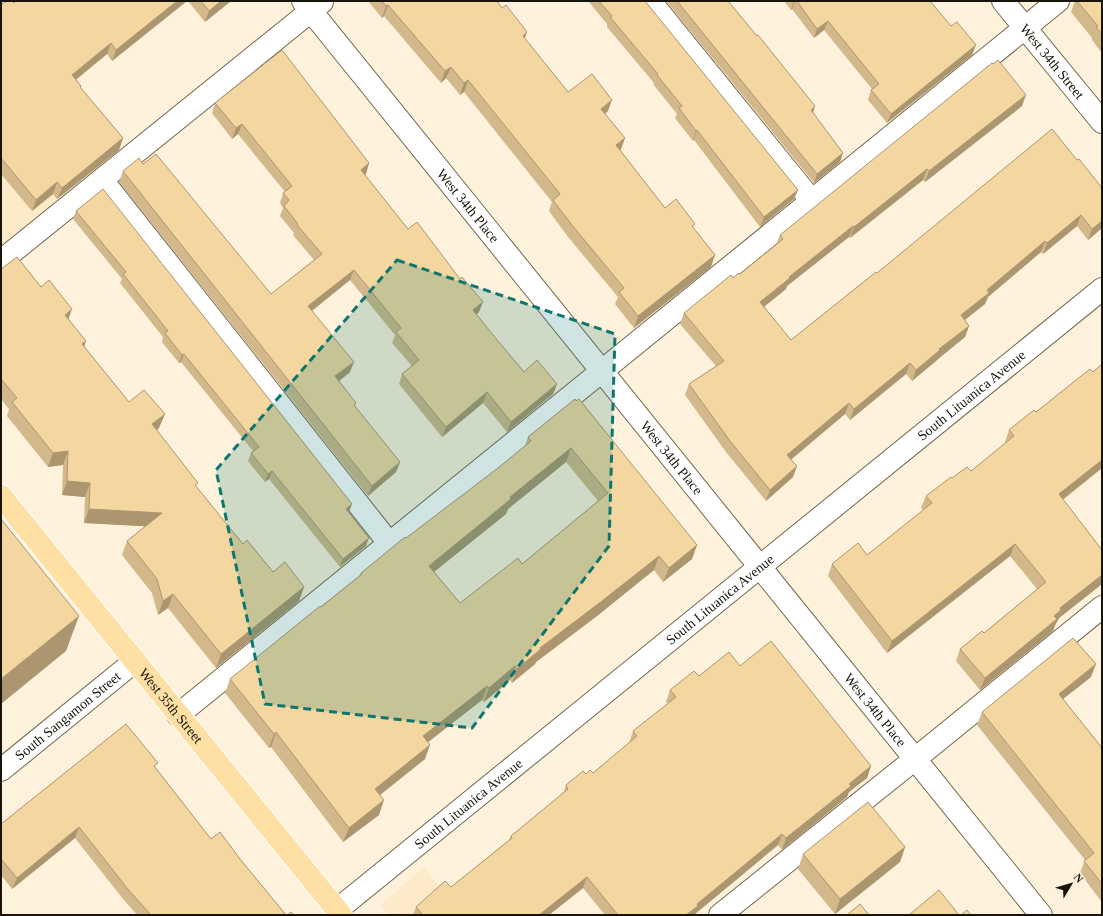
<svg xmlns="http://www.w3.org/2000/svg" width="1103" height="916" font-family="Georgia,serif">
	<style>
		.built { fill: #fdeac8 }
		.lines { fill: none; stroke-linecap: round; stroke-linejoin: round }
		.minor-casing { stroke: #746750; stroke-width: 24 }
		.major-casing { stroke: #fff; stroke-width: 24 }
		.minor { stroke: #fff; stroke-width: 22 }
		.major { stroke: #fedfa4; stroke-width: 22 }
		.wall { fill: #d2b88a; fill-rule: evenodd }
		.shaded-wall { fill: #ab9670 }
		.building { fill: #f4d6a0; stroke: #ab9670; fill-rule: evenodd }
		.marked { fill: #0f766e; fill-opacity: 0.2; stroke: #0f766e; stroke-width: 3; stroke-dasharray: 8 5; stroke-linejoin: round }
		.labels { text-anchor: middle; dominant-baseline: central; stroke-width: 4; stroke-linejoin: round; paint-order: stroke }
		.street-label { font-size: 14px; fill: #19140b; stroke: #fef2dd }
	</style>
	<rect width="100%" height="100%" fill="#fef2dd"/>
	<path class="built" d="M 1,56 L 102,180 L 1,261 Z
		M 424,867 L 462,915 L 389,915 L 381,905 Z"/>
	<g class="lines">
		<defs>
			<g id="minor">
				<path id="s1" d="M 303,1 L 1041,915"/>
				<path d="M 650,1 L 812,201"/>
				<path id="s2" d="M 1003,1 L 1102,122"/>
				<path d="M 102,180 L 389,543"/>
				<path d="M 1,261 L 322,2"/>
				<path d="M 178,715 L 1058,1"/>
				<path id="s3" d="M 1,770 L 135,661"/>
				<path id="s4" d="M 337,910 L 1102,289"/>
				<path d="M 720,915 L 915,759 L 1102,607"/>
			</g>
			<g id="major">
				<path id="s5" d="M 1,496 L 341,915"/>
			</g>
		</defs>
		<use href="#minor" class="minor-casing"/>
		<use href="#major" class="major-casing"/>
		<use href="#minor" class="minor"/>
		<use href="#major" class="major"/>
	</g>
	<path class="wall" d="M 16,1 L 187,1 L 112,61 L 107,54 L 76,80 L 81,86 L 80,87 L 123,138 L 119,150 L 57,199 L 53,194 L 32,211 L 1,174 L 1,5 L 14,3 Z
		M 188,1 L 231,1 L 205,22 Z
		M 368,1 L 497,1 L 525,39 L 568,92 L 608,111 L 605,114 L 625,138 L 621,149 L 620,150 L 665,208 L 693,228 L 711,267 L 634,328 L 615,304 L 618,297 L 568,237 L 549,211 L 552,202 L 464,92 L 460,95 L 446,78 L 441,83 L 384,16 L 382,18 Z
		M 588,1 L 645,1 L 798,190 L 794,199 L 760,227 L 694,140 L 693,141 L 675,118 L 677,114 L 653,84 L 654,83 L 607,27 L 607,24 Z
		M 666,1 L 728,1 L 815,106 L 813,113 L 843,153 L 840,162 L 814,183 Z
		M 784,1 L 930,1 L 972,55 L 887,123 L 868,100 L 871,90 L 872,89 L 824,30 L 814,38 L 792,9 L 791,10 Z
		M 1075,1 L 1102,1 L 1102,53 L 1092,40 L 1092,38 L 1071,12 Z
		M 215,103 L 369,163 L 366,174 L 364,175 L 408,229 L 479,312 L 476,315 L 524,372 L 557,384 L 553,394 L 507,432 L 483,403 L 442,437 L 399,384 L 402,374 L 412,366 L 392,343 L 395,335 L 350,280 L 312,311 L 350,372 L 339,381 L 356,403 L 355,406 L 396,472 L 368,496 L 119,182 L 123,171 L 143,164 L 271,294 L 314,260 L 293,235 L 294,233 L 280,216 L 283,208 L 280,203 L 283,193 L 285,192 L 238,134 L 232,139 L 212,113 Z
		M 1022,106 L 925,182 L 923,180 L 850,238 L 849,237 L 787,286 L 786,289 L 764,307 L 791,340 L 877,273 L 1077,160 L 1102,188 L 1102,228 L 1088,240 L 1077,226 L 1043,254 L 1041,252 L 988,297 L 985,304 L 965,320 L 969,326 L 965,337 L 938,359 L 936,361 L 912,381 L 906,374 L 850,420 L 845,414 L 791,460 L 793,477 L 766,501 L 726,452 L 685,395 L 689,384 L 716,366 L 680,324 L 684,313 L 733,278 L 740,274 L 776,245 L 780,235 Z
		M 76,211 L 349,512 L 348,513 L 366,546 L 340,567 L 269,479 L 265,482 L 248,461 L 251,453 L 253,451 L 181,362 L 179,363 L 162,342 L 163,337 L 120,283 L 122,279 L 73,219 Z
		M 1,269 L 41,287 L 68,319 L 86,341 L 84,347 L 129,402 L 159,428 L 157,430 L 196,487 L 243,544 L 273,572 L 304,587 L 299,601 L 216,668 L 168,608 L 158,615 L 152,593 L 122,555 L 127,541 L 145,526 L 84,523 L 85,497 L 62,495 L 63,465 L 48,467 L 7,416 L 9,409 L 1,399 Z
		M 1102,364 L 1102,468 L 1063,500 L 1102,550 L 1102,584 L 1059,618 L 1057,622 L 1056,623 L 1053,631 L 980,690 L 956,661 L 960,649 L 984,633 L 1037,589 L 1010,556 L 887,653 L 828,576 L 832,564 L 867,555 L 923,510 L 921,508 L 926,496 L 952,478 L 971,471 L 1006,443 L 1005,442 L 1009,430 L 1036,412 L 1093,372 Z
		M 575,399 L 697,545 L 692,559 L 663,582 L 654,570 L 597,616 L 536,662 L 535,664 L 512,683 L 510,680 L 484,702 L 482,700 L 428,742 L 425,759 L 380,795 L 379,815 L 343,842 L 271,747 L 269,748 L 225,693 L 230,679 L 359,576 L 361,573 L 498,468 L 525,446 L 528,437 ZM 566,462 L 598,501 L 522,564 L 460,603 L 434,572 L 506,514 L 508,509 Z
		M 740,666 L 871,766 L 867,778 L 849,792 L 847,797 L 782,850 L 778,845 L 695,914 L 694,915 L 605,915 L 583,888 L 549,915 L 413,915 L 416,907 L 451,887 L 509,840 L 511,836 L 563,794 L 566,785 L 586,774 L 593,773 L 629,743 L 633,731 L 668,704 L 666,702 L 670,690 L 699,676 Z
		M 1091,677 L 1063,699 L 1102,748 L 1102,900 L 1101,901 L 1080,873 L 1085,860 L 977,725 L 982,712 Z
		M 156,768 L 211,839 L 240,859 L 286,915 L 137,915 L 123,899 L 75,838 L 12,889 L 1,875 L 1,824 Z
		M 905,847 L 900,862 L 835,914 L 798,869 L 803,854 Z"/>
	<path class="shaded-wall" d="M 177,1 L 187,1 L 112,61 L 116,50 Z
		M 221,1 L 231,1 L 205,22 L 209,11 Z
		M 794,1 L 795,1 L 792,9 L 791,10 Z
		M 388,5 L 384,16 L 382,18 L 386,6 Z
		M 828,21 L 824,30 L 814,38 L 817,29 Z
		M 527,32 L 523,44 L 523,36 Z
		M 111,43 L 107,54 L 68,86 L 72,75 Z
		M 976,45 L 972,55 L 887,123 L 891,114 Z
		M 451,67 L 446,78 L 441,83 L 445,71 Z
		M 468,80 L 464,92 L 460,95 L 464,83 Z
		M 1026,95 L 1022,106 L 925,182 L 929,171 Z
		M 612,100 L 608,111 L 597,120 L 601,109 Z
		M 815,106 L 812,116 L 811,110 Z
		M 242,124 L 238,134 L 232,139 L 236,128 Z
		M 697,130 L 694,140 L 693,141 L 696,131 Z
		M 123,138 L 119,150 L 57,199 L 62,188 Z
		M 625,138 L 621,149 L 612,157 L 616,145 Z
		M 843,153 L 840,162 L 814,183 L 817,174 Z
		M 369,163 L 366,174 L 357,181 L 361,170 Z
		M 927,169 L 923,180 L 850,238 L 854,227 Z
		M 57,182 L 53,194 L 32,211 L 36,200 Z
		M 798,190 L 794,199 L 760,227 L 764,217 Z
		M 1081,215 L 1077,226 L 1043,254 L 1047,243 Z
		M 1102,221 L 1102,228 L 1088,240 L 1092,229 Z
		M 853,226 L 849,237 L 787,286 L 786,289 L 756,313 L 760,302 L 789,277 Z
		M 1045,241 L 1041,252 L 988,297 L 985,304 L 957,326 L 961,315 L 987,290 Z
		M 715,255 L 711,267 L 634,328 L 638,316 Z
		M 354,270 L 350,280 L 304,317 L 308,306 Z
		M 483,302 L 479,312 L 469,321 L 473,310 Z
		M 72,309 L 67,323 L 65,315 Z
		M 969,326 L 965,337 L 938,359 L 936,361 L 912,381 L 916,370 L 939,349 Z
		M 86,341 L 81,355 L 82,344 Z
		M 184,354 L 181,362 L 179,363 L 182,355 Z
		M 354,362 L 350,372 L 332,387 L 335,376 Z
		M 910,363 L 906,374 L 850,420 L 854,409 Z
		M 557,384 L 553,394 L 507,432 L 511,422 Z
		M 487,392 L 483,403 L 442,437 L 446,427 Z
		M 849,403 L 845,414 L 783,466 L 787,455 Z
		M 165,414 L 159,428 L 147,438 L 152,424 Z
		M 571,448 L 566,462 L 508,509 L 506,514 L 424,580 L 429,566 L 510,497 Z
		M 68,451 L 63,465 L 48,467 L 53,453 Z
		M 1102,460 L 1102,468 L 1054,506 L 1059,494 Z
		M 400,462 L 396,472 L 368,496 L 372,486 Z
		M 797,466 L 793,477 L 766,501 L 770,490 Z
		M 272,471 L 269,479 L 265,482 L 268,474 Z
		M 67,481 L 90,483 L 85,497 L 62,495 Z
		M 352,504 L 349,512 L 342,517 L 346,509 Z
		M 89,509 L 162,513 L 157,527 L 84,523 Z
		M 369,538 L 366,546 L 340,567 L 343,559 Z
		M 1015,544 L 1010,556 L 887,653 L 892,641 Z
		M 697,545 L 692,559 L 663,582 L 669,568 Z
		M 659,556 L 654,570 L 597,616 L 536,662 L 535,664 L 512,683 L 517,669 L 540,648 Z
		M 1102,575 L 1102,584 L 1059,618 L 1057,622 L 1056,623 L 1053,631 L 980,690 L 985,678 L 1054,616 L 1060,608 Z
		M 304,587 L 299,601 L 216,668 L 221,654 Z
		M 173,594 L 168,608 L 158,615 L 163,601 Z
		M 79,616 L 66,651 L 1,704 L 1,679 Z
		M 1096,664 L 1091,677 L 1054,706 L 1059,694 Z
		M 515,666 L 510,680 L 484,702 L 489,688 Z
		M 487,686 L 482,700 L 418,750 L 423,736 Z
		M 276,732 L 271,747 L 269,748 L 274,734 Z
		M 430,745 L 425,759 L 370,803 L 375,789 Z
		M 871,766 L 867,778 L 849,792 L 847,797 L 782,850 L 786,838 L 849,784 Z
		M 384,800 L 379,815 L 343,842 L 349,828 Z
		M 79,827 L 75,838 L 12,889 L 17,878 Z
		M 782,834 L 778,845 L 695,914 L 694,915 L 686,915 L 697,904 Z
		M 905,847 L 900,862 L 835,914 L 840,899 Z
		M 587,877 L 583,888 L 549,915 L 539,915 Z"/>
	<path class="building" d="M 7,1 L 12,1 L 14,3 L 16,1 L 177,1 L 116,50 L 111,43 L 72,75 L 81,86 L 80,87 L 123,138 L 62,188 L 57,182 L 36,200 L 1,158 L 1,5 Z
		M 201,1 L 221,1 L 209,11 Z
		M 382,1 L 497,1 L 502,8 L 506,5 L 527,32 L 523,36 L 568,92 L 592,74 L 612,100 L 601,109 L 625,138 L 616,145 L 665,208 L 676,199 L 695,224 L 692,226 L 715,255 L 638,316 L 619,292 L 624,288 L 572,225 L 553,200 L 560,194 L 468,80 L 464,83 L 451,67 L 445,71 L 388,5 L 386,6 Z
		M 599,1 L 645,1 L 798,190 L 764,217 L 697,130 L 696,131 L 679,108 L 682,106 L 657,75 L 658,74 L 610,17 L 612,16 Z
		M 677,1 L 728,1 L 757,36 L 758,35 L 815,106 L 811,110 L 843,153 L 817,174 Z
		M 797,1 L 930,1 L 951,26 L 957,22 L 976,45 L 891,114 L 871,90 L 879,84 L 828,21 L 817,29 Z
		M 1077,1 L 1102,1 L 1102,34 L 1096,27 L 1098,26 Z
		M 282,50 L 369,163 L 361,170 L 408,229 L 417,222 L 460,279 L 462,277 L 483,302 L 473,310 L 493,335 L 524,372 L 537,360 L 557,384 L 511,422 L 487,392 L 446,427 L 402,374 L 419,360 L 396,332 L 401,328 L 354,270 L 308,306 L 354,362 L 335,376 L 356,403 L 354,405 L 400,462 L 372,486 L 123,171 L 139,158 L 143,164 L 156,154 L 271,294 L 322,254 L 297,225 L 298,224 L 284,206 L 289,200 L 283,193 L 292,186 L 242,124 L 236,128 L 215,103 Z
		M 998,60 L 1026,95 L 929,171 L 927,169 L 854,227 L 853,226 L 789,277 L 790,278 L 760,302 L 791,340 L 876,272 L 877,273 L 1052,129 L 1077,160 L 1079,159 L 1102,188 L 1102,221 L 1092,229 L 1081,215 L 1047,243 L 1045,241 L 987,290 L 989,293 L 961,315 L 969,326 L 939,349 L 940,350 L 916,370 L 910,363 L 854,409 L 849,403 L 787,455 L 797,466 L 770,490 L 730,441 L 689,384 L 724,361 L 684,313 L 731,275 L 733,278 L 739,273 L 740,274 L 783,239 L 780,235 L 992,63 L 993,64 Z
		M 103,189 L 352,504 L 346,509 L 369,538 L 343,559 L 272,471 L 268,474 L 251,453 L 259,447 L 184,354 L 182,355 L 165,333 L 168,331 L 123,274 L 126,272 L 76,211 Z
		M 17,257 L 41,287 L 49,280 L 72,309 L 65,315 L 86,341 L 82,344 L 129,402 L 144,390 L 165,414 L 152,424 L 198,483 L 195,485 L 243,544 L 247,540 L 273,572 L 285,562 L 304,587 L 221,654 L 173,594 L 163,601 L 157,579 L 127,541 L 162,513 L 89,509 L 90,483 L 67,481 L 68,451 L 53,453 L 12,402 L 17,398 L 1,379 L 1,269 Z
		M 1102,364 L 1102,460 L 1059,494 L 1102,550 L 1102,575 L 1060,608 L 1061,610 L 1054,616 L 1057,619 L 985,678 L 960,649 L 982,631 L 984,633 L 1046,582 L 1015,544 L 892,641 L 832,564 L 858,543 L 867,555 L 932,503 L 926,496 L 951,477 L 952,478 L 967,467 L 971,471 L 1014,436 L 1009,430 L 1034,410 L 1036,412 L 1090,369 L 1093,372 Z
		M 575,399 L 576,401 L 579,399 L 697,545 L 669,568 L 659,556 L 602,601 L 540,648 L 541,649 L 517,669 L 515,666 L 489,688 L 487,686 L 423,736 L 430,745 L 375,789 L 384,800 L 349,828 L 276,732 L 274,734 L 230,679 L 320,606 L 321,607 L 362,574 L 361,573 L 405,537 L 406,538 L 498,468 L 531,441 L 528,437 ZM 571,448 L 608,493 L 522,564 L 518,558 L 460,603 L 429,566 L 511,499 L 510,497 Z
		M 1,519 L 79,616 L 1,679 Z
		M 1073,638 L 1096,664 L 1059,694 L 1102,748 L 1102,884 L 1084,861 L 1094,853 L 982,712 Z
		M 771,641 L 871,766 L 849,784 L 851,786 L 786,838 L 782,834 L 697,904 L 698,906 L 686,915 L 618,915 L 587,877 L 539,915 L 423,915 L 416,907 L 445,881 L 451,887 L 512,838 L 511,836 L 568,789 L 566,785 L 583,771 L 586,774 L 590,770 L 593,773 L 637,736 L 633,731 L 676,697 L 670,690 L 694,671 L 699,676 L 729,652 L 740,666 Z
		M 126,724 L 158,763 L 154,766 L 211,839 L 220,832 L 240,859 L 286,915 L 151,915 L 127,888 L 79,827 L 17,878 L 1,859 L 1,824 Z
		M 868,802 L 905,847 L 840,899 L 803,854 Z
		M 939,890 L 959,915 L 909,915 Z
		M 860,904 L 869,915 L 847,915 Z
		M 967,910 L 971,915 L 961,915 Z
		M 291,912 L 294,915 L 287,915 Z"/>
	<path class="marked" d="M 397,260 L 615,334 L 609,546 L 472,728 L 265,704 L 216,470 Z"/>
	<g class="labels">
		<g class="street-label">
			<text stroke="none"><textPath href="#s2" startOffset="78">West 34th Street</textPath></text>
			<text stroke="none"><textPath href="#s1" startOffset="263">West 34th Place</textPath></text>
			<text stroke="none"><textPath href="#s4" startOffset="817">South Lituanica Avenue</textPath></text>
			<text stroke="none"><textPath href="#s1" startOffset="587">West 34th Place</textPath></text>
			<text stroke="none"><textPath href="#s4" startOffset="493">South Lituanica Avenue</textPath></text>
			<text stroke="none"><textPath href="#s5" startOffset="270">West 35th Street</textPath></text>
			<text stroke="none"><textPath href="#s1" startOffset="911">West 34th Place</textPath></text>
			<text stroke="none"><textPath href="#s3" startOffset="86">South Sangamon Street</textPath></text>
			<text stroke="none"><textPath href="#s4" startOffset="169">South Lituanica Avenue</textPath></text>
		</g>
	</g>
	<rect width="1103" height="916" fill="none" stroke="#19140b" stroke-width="4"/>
	<g transform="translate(1071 884) rotate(52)" stroke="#fef2dd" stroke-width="3" paint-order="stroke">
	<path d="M0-3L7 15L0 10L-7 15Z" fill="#19140b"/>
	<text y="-6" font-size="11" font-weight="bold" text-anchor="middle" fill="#19140b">N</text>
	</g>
</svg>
